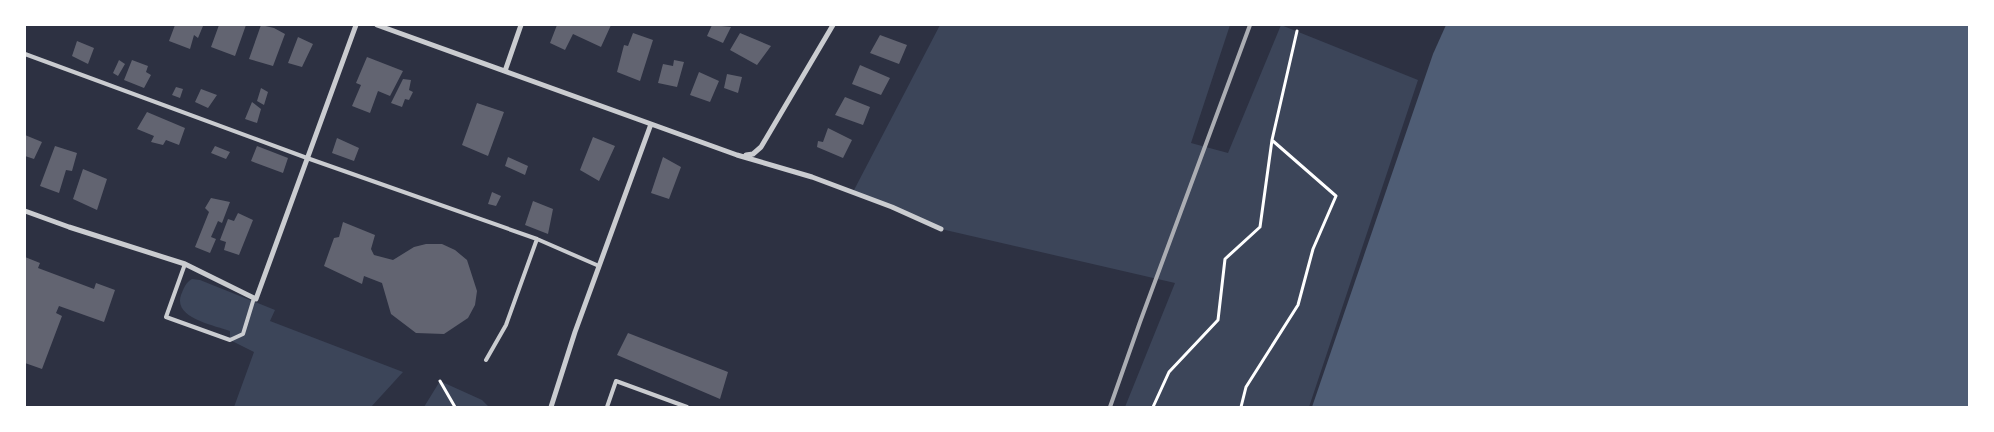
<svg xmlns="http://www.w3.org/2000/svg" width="1994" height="432" font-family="'Noto Sans',sans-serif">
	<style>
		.green { fill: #3c4559 }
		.water { fill: #4f5d75 }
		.building { fill: #626471 }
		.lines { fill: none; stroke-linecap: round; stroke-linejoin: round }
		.path { stroke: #fff; stroke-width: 3 }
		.service { stroke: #caccd0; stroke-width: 4 }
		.minor { stroke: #caccd0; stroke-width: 5 }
		.rail { stroke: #abadb3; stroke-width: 4 }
	</style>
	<rect width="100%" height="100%" fill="#2d3142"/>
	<path class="green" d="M 940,25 L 1230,25 L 1191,143 L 1228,153 L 1281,25 L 1418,80 L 1309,407 L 1125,407 L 1175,283 L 941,229 L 853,192 Z
		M 192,279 L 200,280 L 275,310 L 270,321 L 403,372 L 371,407 L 234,407 L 254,352 L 230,340 L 230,331 C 214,325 173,318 181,295 C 184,288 185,283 192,279 Z
		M 440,381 L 482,400 L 489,407 L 424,407 Z"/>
	<path class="water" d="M 1446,25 L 1969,25 L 1969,407 L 1312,407 L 1433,54 Z"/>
	<path class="building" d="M 175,25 L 203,26 L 198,38 L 194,35 L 190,49 L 169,41 Z
		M 219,25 L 246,25 L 235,56 L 211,47 Z
		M 261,25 L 274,28 L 285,34 L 273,66 L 249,59 Z
		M 557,25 L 611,25 L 601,47 L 573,34 L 565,50 L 550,43 Z
		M 712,25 L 731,27 L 723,43 L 707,36 Z
		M 633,33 L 653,40 L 640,81 L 617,72 L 624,45 L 628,46 Z
		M 740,33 L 771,46 L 757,65 L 730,50 Z
		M 880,35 L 907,45 L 899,64 L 870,53 Z
		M 298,37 L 313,44 L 302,67 L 288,63 Z
		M 77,41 L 94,48 L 88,64 L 72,56 Z
		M 367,57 L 403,71 L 390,96 L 378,91 L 370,113 L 352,106 L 361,85 L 356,83 Z
		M 119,60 L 125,64 L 118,76 L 113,73 Z
		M 132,60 L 148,66 L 146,72 L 151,75 L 144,88 L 124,80 Z
		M 674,60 L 684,62 L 677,87 L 658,83 L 663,64 L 673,66 Z
		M 860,65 L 890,78 L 881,95 L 852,84 Z
		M 699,72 L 719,81 L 710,102 L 690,95 Z
		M 727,74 L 742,77 L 738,93 L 724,88 Z
		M 403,79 L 411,80 L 409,90 L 413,92 L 409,100 L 405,99 L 402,107 L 391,103 Z
		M 176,87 L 183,89 L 180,98 L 172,95 Z
		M 261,88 L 268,92 L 264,105 L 257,101 Z
		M 201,89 L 217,95 L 208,108 L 195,102 Z
		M 845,97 L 870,107 L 863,125 L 835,115 Z
		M 252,102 L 261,109 L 257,123 L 245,119 Z
		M 477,103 L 504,112 L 488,156 L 462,145 Z
		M 147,112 L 185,128 L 179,145 L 166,140 L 163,145 L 151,142 L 154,136 L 137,129 Z
		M 828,128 L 852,140 L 843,158 L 817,147 L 818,141 L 823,142 Z
		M 25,135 L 42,142 L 34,159 L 25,156 Z
		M 593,137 L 615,146 L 599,181 L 580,170 Z
		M 337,138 L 359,148 L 354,161 L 332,153 Z
		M 55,146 L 77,153 L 72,171 L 66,170 L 59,193 L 40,186 Z
		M 215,146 L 230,152 L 226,159 L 211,153 Z
		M 257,146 L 288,158 L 283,173 L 251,161 Z
		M 508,157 L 528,166 L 525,175 L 505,166 Z
		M 663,157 L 681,167 L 669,199 L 651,193 Z
		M 83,169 L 107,179 L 97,210 L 73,199 Z
		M 492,192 L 501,196 L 496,206 L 488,204 Z
		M 211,198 L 230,202 L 222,223 L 218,221 L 211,237 L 216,239 L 210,253 L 195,247 L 209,212 L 205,208 Z
		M 533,201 L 553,209 L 548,234 L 525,225 Z
		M 238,213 L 253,220 L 239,255 L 224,250 L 226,242 L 220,240 L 228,219 L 234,221 Z
		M 343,222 L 375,235 L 371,249 L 374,255 L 393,260 L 414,247 L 426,244 L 442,244 L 455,250 L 467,260 L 477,291 L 475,305 L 468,318 L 444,334 L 416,333 L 391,314 L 382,283 L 364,276 L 362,284 L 324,266 L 334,238 L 339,237 Z
		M 25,257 L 40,263 L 38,268 L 94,289 L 96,283 L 115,290 L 104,322 L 59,306 L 56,313 L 62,316 L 42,369 L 25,363 Z
		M 628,333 L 728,372 L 720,399 L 617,355 Z"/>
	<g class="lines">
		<path class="path" d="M 440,381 L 455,407
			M 1153,407 L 1169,372 L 1218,320 L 1225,259 L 1260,227 L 1272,140 L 1297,31
			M 1241,407 L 1246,387 L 1298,305 L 1313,249 L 1336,196 L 1273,141"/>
		<path class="service" d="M 25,54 L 307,158 L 537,239 L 599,266
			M 185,264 L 166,317 L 230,340 L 243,334 L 254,298
			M 486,360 L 506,325 L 537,239
			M 607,407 L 616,381 L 687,407"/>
		<path class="minor" d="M 377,25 L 737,155 L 812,177 L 892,207 L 941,229
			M 505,71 L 521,25
			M 746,155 L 753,154 L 761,147 L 833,25
			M 25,211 L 69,227 L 185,264 L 256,299 L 356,25
			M 551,407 L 575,332 L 651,124"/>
		<path class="rail" d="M 1110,407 L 1140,322 L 1250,25"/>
	</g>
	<rect width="1994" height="432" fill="none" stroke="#ffffff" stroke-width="52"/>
</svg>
